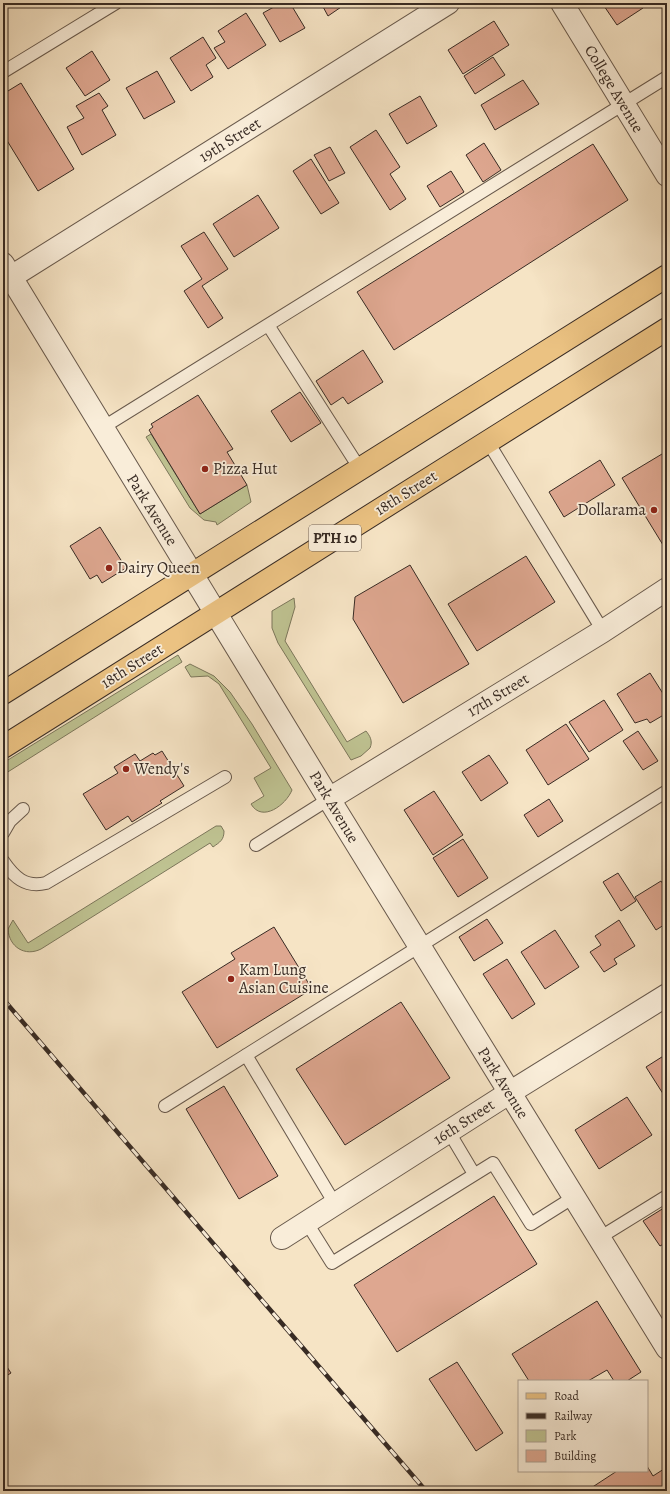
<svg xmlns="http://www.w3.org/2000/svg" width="670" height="1494" font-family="Alegreya,serif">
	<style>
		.green { fill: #bfc392; stroke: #7c775b }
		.building { fill: #dea790; stroke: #382b24 }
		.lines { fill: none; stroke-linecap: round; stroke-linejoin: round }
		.service-casing { stroke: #68594c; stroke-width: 14 }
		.minor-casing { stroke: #68594c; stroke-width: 24 }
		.tertiary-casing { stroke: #68594c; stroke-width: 24 }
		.primary-casing { stroke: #382b24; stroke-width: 24 }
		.service { stroke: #f9edd9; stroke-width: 12 }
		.minor { stroke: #f9edd9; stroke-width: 22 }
		.tertiary { stroke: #f9edd9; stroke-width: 22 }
		.primary { stroke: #ebc282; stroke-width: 22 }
		.rail-casing { stroke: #382b24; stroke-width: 4.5 }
		.rail { stroke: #f9edd9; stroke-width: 3; stroke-dasharray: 9; stroke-linecap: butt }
		.poi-dot { fill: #8f2418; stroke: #f9edd9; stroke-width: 1.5 }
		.labels { text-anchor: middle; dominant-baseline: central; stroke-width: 3.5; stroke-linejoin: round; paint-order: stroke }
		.shield { fill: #f9edd9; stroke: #72655a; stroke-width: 1 }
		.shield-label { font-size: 15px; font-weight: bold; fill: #382b24 }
		.street-label { font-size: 16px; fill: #382b24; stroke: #f9edd9 }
		.poi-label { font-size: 16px; fill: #382b24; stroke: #f9edd9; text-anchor: start }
	</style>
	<rect width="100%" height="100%" fill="#f6e4c5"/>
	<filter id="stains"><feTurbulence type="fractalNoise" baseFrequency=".005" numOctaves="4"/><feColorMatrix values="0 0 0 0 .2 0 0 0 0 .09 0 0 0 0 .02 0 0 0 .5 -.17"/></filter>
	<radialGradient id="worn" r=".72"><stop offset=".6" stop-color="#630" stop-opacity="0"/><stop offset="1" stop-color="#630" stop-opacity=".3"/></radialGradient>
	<path class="green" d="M 151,434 L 200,514 L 247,485 L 251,502 L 217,525 L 216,522 L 204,520 L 190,508 L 146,437 Z
		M 294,598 L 295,607 L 285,641 L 347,742 L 366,731 C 370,736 373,741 370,748 L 361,756 L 351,760 L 278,643 L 272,628 L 272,611 Z
		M 178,655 L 182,662 L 3,775 L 3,763 Z
		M 190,664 L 214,676 L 230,692 L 252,724 L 292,790 C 286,805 262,823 251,804 L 264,796 L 254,778 L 271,768 L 219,684 L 208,676 L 191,677 L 185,667 Z
		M 216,826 L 221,826 L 224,831 C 224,840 220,842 213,847 L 210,843 L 41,949 C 25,957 9,947 8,929 L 13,920 L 28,943 Z"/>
	<path class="building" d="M 281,3 L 290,3 L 305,28 L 280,42 L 263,13 Z
		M 321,3 L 347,3 L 328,16 Z
		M 602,3 L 640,3 L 643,8 L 617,25 Z
		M 246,13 L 266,45 L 228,69 L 214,48 L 225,42 L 218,31 Z
		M 494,21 L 509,45 L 463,74 L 448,50 Z
		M 203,37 L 216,58 L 206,65 L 213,77 L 191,91 L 170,58 Z
		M 92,51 L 110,80 L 85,96 L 66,68 Z
		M 493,57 L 505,75 L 475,94 L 464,76 Z
		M 157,71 L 175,102 L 144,119 L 126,88 Z
		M 523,80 L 539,104 L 495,130 L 481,105 Z
		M 21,83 L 74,169 L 38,191 L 3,134 L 3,94 Z
		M 99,93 L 108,106 L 102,110 L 116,135 L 82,155 L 67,127 L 84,118 L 76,106 Z
		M 420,96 L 437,126 L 407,144 L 389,114 Z
		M 376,130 L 400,167 L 390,174 L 406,199 L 390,210 L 350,147 Z
		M 484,143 L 501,170 L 483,182 L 466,155 Z
		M 593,144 L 628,200 L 394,350 L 357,292 Z
		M 330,147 L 345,173 L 329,181 L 314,155 Z
		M 311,159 L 339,203 L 321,214 L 293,171 Z
		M 451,171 L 464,192 L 440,207 L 427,186 Z
		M 258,195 L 279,228 L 234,257 L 213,224 Z
		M 204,232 L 228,269 L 202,286 L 223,318 L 208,328 L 184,291 L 202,279 L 181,246 Z
		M 363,350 L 383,382 L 348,404 L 343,397 L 331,405 L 316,381 Z
		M 300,392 L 321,423 L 291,442 L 271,411 Z
		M 198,395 L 233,449 L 227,452 L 247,485 L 200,514 L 149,430 L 153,427 L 151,424 Z
		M 667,451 L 667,542 L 663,545 L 622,478 Z
		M 600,460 L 615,485 L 564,517 L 549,492 Z
		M 100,527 L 126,568 L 102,583 L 97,575 L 90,579 L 70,546 Z
		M 526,556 L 555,602 L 477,651 L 448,604 Z
		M 410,565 L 469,664 L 403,703 L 353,619 L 355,597 Z
		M 650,673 L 667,700 L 667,704 L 663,707 L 667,713 L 650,723 L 647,719 L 635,723 L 617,694 Z
		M 604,700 L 623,730 L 589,752 L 569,722 Z
		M 566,724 L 589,759 L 548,785 L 526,750 Z
		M 638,731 L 658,761 L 643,770 L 623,741 Z
		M 162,751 L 184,786 L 160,801 L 162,803 L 132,822 L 128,816 L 106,830 L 83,794 L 118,773 L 114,767 L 135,754 L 140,761 L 153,753 L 155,755 Z
		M 489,755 L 508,783 L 481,801 L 462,772 Z
		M 434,791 L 463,835 L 433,855 L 404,810 Z
		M 549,799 L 563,821 L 538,837 L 524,815 Z
		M 463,839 L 488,878 L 458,897 L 433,858 Z
		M 618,873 L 636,901 L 621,911 L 603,882 Z
		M 661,881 L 667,890 L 667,923 L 656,930 L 635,897 Z
		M 487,919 L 503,943 L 474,961 L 459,937 Z
		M 619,920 L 635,946 L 614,959 L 617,964 L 604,972 L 590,952 L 601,945 L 595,936 Z
		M 274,927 L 312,989 L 217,1048 L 182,992 L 235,959 L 231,953 Z
		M 555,930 L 579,967 L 545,989 L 521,952 Z
		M 507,959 L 535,1004 L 512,1019 L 483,974 Z
		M 401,1002 L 450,1078 L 345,1145 L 296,1069 Z
		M 665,1055 L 667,1058 L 667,1100 L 646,1067 Z
		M 224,1086 L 278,1176 L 239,1199 L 186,1109 Z
		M 627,1097 L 652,1135 L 599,1169 L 575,1130 Z
		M 494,1196 L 537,1264 L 397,1352 L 354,1285 Z
		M 667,1206 L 667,1242 L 660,1246 L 643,1221 Z
		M 597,1301 L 641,1372 L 627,1381 L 614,1381 L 607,1370 L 588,1381 L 529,1381 L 512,1354 Z
		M 3,1361 L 11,1373 L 3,1378 Z
		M 457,1362 L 503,1433 L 476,1451 L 429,1379 Z
		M 647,1466 L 653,1476 L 667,1467 L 667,1491 L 594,1491 L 591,1488 L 617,1471 L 647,1471 Z"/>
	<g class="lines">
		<defs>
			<path id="service" d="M 3,72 L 116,3
				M 268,325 L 360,469
				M 102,428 L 667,77
				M 488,442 L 603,631
				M 3,833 L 10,821 L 23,809
				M 256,845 L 329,799
				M 3,861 C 14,877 25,888 46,883 L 225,777
				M 246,1055 L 335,1204
				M 165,1106 L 667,791
				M 449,1132 L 474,1174
				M 307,1223 L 332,1263 L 493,1163 L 531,1224 L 574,1197
				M 599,1238 L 667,1196"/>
			<path id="minor" d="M 562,3 L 667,175
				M 11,277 L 448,3
				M 329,799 L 603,631 L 667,589
				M 282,1238 L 509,1093 L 667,995"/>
			<path id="tertiary" d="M 3,264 L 329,799 L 667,1348"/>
			<path id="primary" d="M 3,693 L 667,276
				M 3,747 L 667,329"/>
		</defs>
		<use href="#service" class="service-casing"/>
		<use href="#minor" class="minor-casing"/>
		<use href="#tertiary" class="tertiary-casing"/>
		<use href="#primary" class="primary-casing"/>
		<use href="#service" class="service"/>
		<use href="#minor" class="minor"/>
		<use href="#tertiary" class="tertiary"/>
		<use href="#primary" class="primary"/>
		<defs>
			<path id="rail" d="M 3,999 L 426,1491"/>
		</defs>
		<use href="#rail" class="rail-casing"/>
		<use href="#rail" class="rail"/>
	</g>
	<g class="poi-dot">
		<circle cx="205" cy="469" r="4"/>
		<circle cx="654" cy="510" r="4"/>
		<circle cx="109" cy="568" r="4"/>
		<circle cx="126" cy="769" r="4"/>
		<circle cx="231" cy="979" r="4"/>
	</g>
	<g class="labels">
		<rect class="shield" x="309" y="525" width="52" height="26" rx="3"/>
		<g class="shield-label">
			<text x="335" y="538">PTH 10</text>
		</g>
		<g class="street-label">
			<text transform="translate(614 89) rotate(59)">College Avenue</text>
			<text transform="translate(230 140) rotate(-32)">19th Street</text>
			<text transform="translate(406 493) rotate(-32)">18th Street</text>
			<text transform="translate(152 510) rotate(58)">Park Avenue</text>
			<text transform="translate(132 666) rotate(-32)">18th Street</text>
			<text transform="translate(498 695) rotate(-31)">17th Street</text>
			<text transform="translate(334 807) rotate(59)">Park Avenue</text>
			<text transform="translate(503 1083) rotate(58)">Park Avenue</text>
			<text transform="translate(464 1122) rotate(-33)">16th Street</text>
		</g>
		<g class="poi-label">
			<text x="213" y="469">Pizza Hut</text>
			<text x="646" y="510" text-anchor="end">Dollarama</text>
			<text x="117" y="568">Dairy Queen</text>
			<text x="134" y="769">Wendy's</text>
			<text x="239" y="970">Kam Lung<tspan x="239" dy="18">Asian Cuisine</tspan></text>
		</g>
	</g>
	<rect width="670" height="1494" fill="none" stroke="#f6e4c5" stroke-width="16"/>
	<rect x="4" y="4" width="662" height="1486" fill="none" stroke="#382b24" stroke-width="2"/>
	<rect x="8" y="8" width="654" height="1478" fill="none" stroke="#382b24"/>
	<rect x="518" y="1380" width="130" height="92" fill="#f9edd9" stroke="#ac9f91"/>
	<rect x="526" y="1393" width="20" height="6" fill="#ebc282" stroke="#ac9f91"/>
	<text x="554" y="1400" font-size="12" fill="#382b24">Road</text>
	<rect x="526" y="1413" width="20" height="6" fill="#382b24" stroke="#ac9f91"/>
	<text x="554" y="1420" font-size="12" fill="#382b24">Railway</text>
	<rect x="526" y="1430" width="20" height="12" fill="#bfc392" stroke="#ac9f91"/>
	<text x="554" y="1440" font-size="12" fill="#382b24">Park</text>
	<rect x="526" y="1450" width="20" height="12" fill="#dea790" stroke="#ac9f91"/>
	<text x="554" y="1460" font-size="12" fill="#382b24">Building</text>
	<rect width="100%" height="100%" filter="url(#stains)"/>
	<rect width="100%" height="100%" fill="url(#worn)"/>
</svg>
